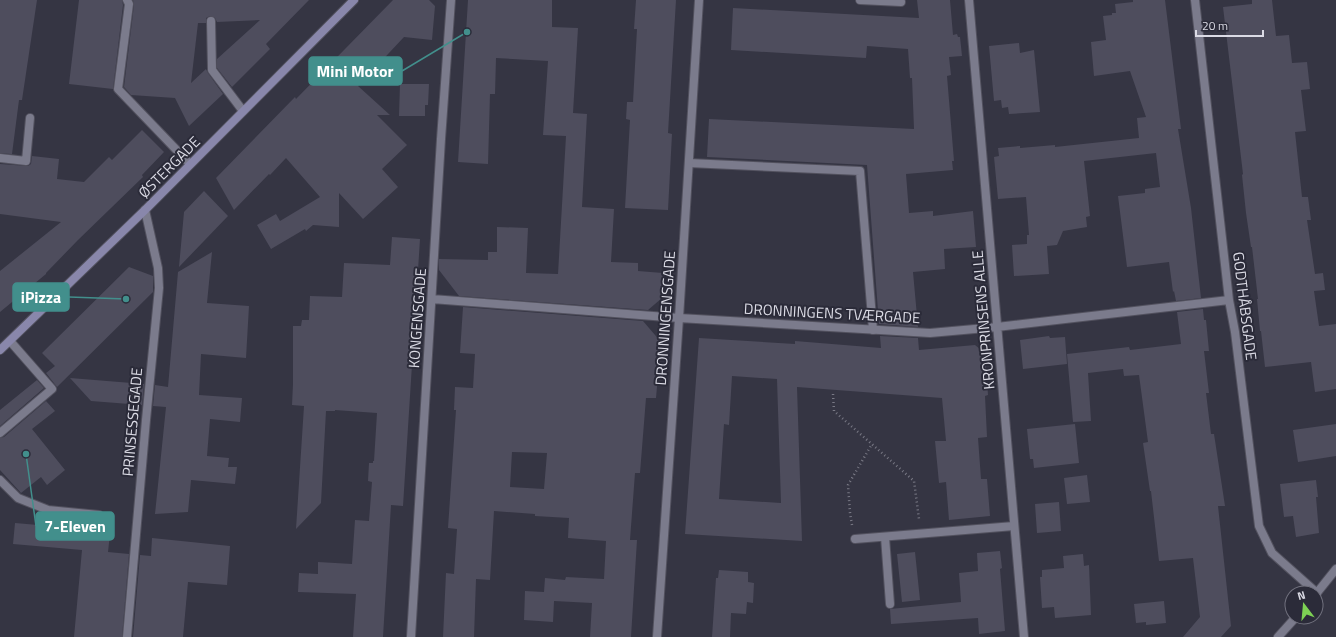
<svg xmlns="http://www.w3.org/2000/svg" width="1336" height="637" font-family="'Titillium Web',sans-serif">
	<style>
		.building { fill: #4e4d5d; fill-rule: evenodd }
		.lines { fill: none; stroke-linecap: round; stroke-linejoin: round }
		.service-casing { stroke: #52515e; stroke-width: 10 }
		.minor-casing { stroke: #52515e; stroke-width: 10 }
		.tertiary-casing { stroke: #52515e; stroke-width: 10 }
		.secondary-casing { stroke: #52515e; stroke-width: 10 }
		.path { stroke: #797985; stroke-width: 2.5; stroke-dasharray: 1 3; stroke-linecap: butt }
		.service { stroke: #7b7b8c; stroke-width: 8 }
		.minor { stroke: #7b7b8c; stroke-width: 8 }
		.tertiary { stroke: #7b7b8c; stroke-width: 8 }
		.secondary { stroke: #8987ab; stroke-width: 8 }
		.labels { text-anchor: middle; dominant-baseline: central; stroke-width: 4; stroke-linejoin: round; paint-order: stroke }
		.street-label { font-size: 15px; fill: #dbdbe5; stroke: #2b2b39 }
		.leader { fill: none; stroke: #428f8c; stroke-width: 1.5 }
		.callout-dot { fill: #428f8c; stroke: #2b2b39; stroke-width: 1.5 }
		.callout { fill: #428f8c; stroke: #428f8c; stroke-width: 1.5 }
		.callout-label { font-size: 16px; text-anchor: middle; font-weight: bold; fill: #fff }
	</style>
	<rect width="100%" height="100%" fill="#353543"/>
	<path class="building" d="M 0,0 L 37,0 L 22,100 L 19,100 L 12,154 L 21,155 L 0,153 Z
		M 79,0 L 122,0 L 123,5 L 113,89 L 69,84 Z
		M 133,0 L 309,0 L 266,44 L 270,49 L 232,87 L 217,68 L 217,59 L 260,20 L 217,22 L 215,18 L 210,16 L 206,18 L 206,23 L 198,23 L 191,83 L 206,69 L 208,73 L 223,94 L 189,126 L 175,98 L 131,95 L 124,87 L 134,5 Z
		M 393,0 L 429,0 L 435,6 L 432,40 L 404,37 L 358,86 L 390,115 L 377,115 L 407,145 L 382,169 L 398,187 L 363,219 L 339,193 L 339,227 L 313,225 L 306,231 L 305,229 L 271,249 L 257,225 L 276,214 L 280,221 L 320,197 L 286,158 L 270,175 L 269,174 L 234,210 L 216,178 L 295,97 L 296,99 Z
		M 468,0 L 552,0 L 552,27 L 578,28 L 573,113 L 587,114 L 582,207 L 614,209 L 611,262 L 638,263 L 638,271 L 663,273 L 662,298 L 648,310 L 459,296 L 439,270 L 439,259 L 488,260 L 488,252 L 497,252 L 497,227 L 528,228 L 526,273 L 558,274 L 566,136 L 543,135 L 548,61 L 496,58 L 495,94 L 490,94 L 488,164 L 458,162 Z
		M 636,0 L 676,0 L 668,133 L 672,134 L 668,210 L 625,208 L 630,120 L 626,119 L 627,102 L 633,102 L 637,29 L 634,29 Z
		M 917,0 L 950,0 L 953,35 L 957,34 L 958,37 L 960,37 L 962,56 L 949,57 L 951,75 L 947,76 L 954,161 L 952,161 L 953,170 L 906,174 L 909,213 L 933,211 L 933,216 L 973,211 L 976,247 L 944,249 L 945,269 L 913,272 L 918,327 L 879,324 L 867,165 L 707,157 L 709,119 L 914,129 L 912,78 L 910,78 L 908,49 L 867,46 L 866,58 L 731,50 L 733,8 L 919,18 Z
		M 1133,0 L 1165,0 L 1181,129 L 1178,129 L 1191,208 L 1201,298 L 1176,301 L 1174,291 L 1173,292 L 1169,262 L 1127,267 L 1118,196 L 1145,193 L 1145,189 L 1160,187 L 1156,153 L 1084,161 L 1090,216 L 1086,217 L 1087,227 L 1063,231 L 1057,245 L 1047,246 L 1049,274 L 1014,276 L 1012,245 L 1027,244 L 1027,235 L 1029,235 L 1026,197 L 998,199 L 994,157 L 999,156 L 998,148 L 1020,146 L 1020,148 L 1055,145 L 1055,147 L 1139,138 L 1137,118 L 1146,117 L 1130,71 L 1094,76 L 1091,42 L 1106,40 L 1103,16 L 1112,15 L 1112,13 L 1116,13 L 1115,4 L 1133,2 Z
		M 1252,0 L 1272,0 L 1276,36 L 1289,35 L 1292,63 L 1307,62 L 1310,89 L 1301,90 L 1306,131 L 1295,132 L 1302,197 L 1308,197 L 1311,220 L 1307,220 L 1315,274 L 1323,273 L 1325,290 L 1314,291 L 1319,326 L 1336,324 L 1336,389 L 1315,392 L 1311,362 L 1265,367 L 1261,331 L 1260,331 L 1257,299 L 1258,299 L 1252,247 L 1251,247 L 1246,213 L 1242,175 L 1243,174 L 1223,7 L 1252,4 Z
		M 1019,43 L 1020,53 L 1034,50 L 1040,112 L 1009,114 L 1008,107 L 1002,108 L 1001,100 L 994,101 L 989,46 Z
		M 400,84 L 429,84 L 428,105 L 425,105 L 425,116 L 399,116 Z
		M 142,130 L 164,152 L 142,175 L 143,177 L 78,240 L 46,273 L 46,274 L 0,312 L 0,271 L 61,222 L 0,214 L 0,164 L 28,166 L 31,164 L 32,156 L 59,159 L 57,179 L 84,182 L 109,157 L 112,160 Z
		M 204,191 L 228,216 L 179,267 L 184,212 Z
		M 392,237 L 420,239 L 403,506 L 391,505 L 383,637 L 353,637 L 356,594 L 298,592 L 299,573 L 318,574 L 318,562 L 352,564 L 355,520 L 369,521 L 372,482 L 368,481 L 369,463 L 373,463 L 373,461 L 374,461 L 377,413 L 335,410 L 335,411 L 326,411 L 321,503 L 296,529 L 304,406 L 292,405 L 293,384 L 293,326 L 301,326 L 302,320 L 309,320 L 310,296 L 342,297 L 344,263 L 390,265 Z
		M 212,252 L 207,303 L 249,306 L 246,358 L 201,354 L 199,395 L 242,398 L 240,422 L 210,419 L 207,456 L 229,458 L 228,467 L 237,467 L 235,484 L 191,480 L 188,512 L 155,514 L 166,407 L 153,406 L 155,385 L 168,387 L 178,272 Z
		M 129,267 L 153,276 L 153,292 L 57,387 L 46,373 L 55,366 L 42,353 Z
		M 463,307 L 643,321 L 661,342 L 656,398 L 646,398 L 640,473 L 635,473 L 630,540 L 637,540 L 631,637 L 590,637 L 592,603 L 554,601 L 553,622 L 524,620 L 525,591 L 544,592 L 545,578 L 565,580 L 566,577 L 604,579 L 606,541 L 568,538 L 569,518 L 535,516 L 535,514 L 494,511 L 490,580 L 476,579 L 474,637 L 443,637 L 446,573 L 454,574 L 457,529 L 448,528 L 456,410 L 454,410 L 455,387 L 473,388 L 475,354 L 460,353 ZM 512,452 L 547,453 L 544,489 L 510,487 Z
		M 1203,309 L 1204,320 L 1206,320 L 1209,351 L 1204,351 L 1209,393 L 1206,393 L 1211,434 L 1214,434 L 1225,506 L 1218,506 L 1231,626 L 1221,637 L 1183,637 L 1200,617 L 1193,558 L 1159,561 L 1151,491 L 1150,491 L 1143,443 L 1148,442 L 1139,375 L 1124,376 L 1123,369 L 1088,373 L 1091,421 L 1073,422 L 1067,354 L 1129,347 L 1130,350 L 1181,344 L 1177,312 Z
		M 880,336 L 918,338 L 919,350 L 975,345 L 985,353 L 988,395 L 985,396 L 987,437 L 978,438 L 981,479 L 987,479 L 990,516 L 949,520 L 946,482 L 939,483 L 935,441 L 946,441 L 942,398 L 797,387 L 802,541 L 685,534 L 699,338 L 795,344 L 795,341 L 881,348 ZM 732,376 L 777,379 L 781,503 L 719,499 L 724,424 L 729,425 Z
		M 1049,336 L 1050,338 L 1065,337 L 1067,364 L 1023,369 L 1020,340 Z
		M 70,378 L 144,384 L 142,405 L 91,401 Z
		M 37,380 L 44,388 L 0,426 L 0,410 Z
		M 46,401 L 55,411 L 32,429 L 65,470 L 47,485 L 41,477 L 21,493 L 0,470 L 0,438 L 4,437 Z
		M 1075,424 L 1079,463 L 1034,468 L 1033,459 L 1030,459 L 1027,429 Z
		M 1336,424 L 1336,456 L 1298,462 L 1293,430 Z
		M 1087,475 L 1090,502 L 1067,504 L 1064,478 Z
		M 1316,480 L 1318,497 L 1316,497 L 1319,533 L 1296,537 L 1293,516 L 1284,517 L 1280,484 Z
		M 1059,502 L 1061,531 L 1037,533 L 1035,504 Z
		M 15,523 L 96,530 L 95,533 L 110,534 L 108,552 L 129,554 L 122,637 L 74,637 L 82,550 L 13,544 Z
		M 152,538 L 230,546 L 227,585 L 188,582 L 183,637 L 133,637 L 140,555 L 151,556 Z
		M 1000,551 L 1002,568 L 1000,569 L 1005,631 L 979,634 L 978,618 L 891,624 L 890,609 L 961,602 L 959,573 L 978,571 L 977,553 Z
		M 915,552 L 920,600 L 902,602 L 897,554 Z
		M 1083,554 L 1084,566 L 1089,565 L 1091,615 L 1055,618 L 1054,607 L 1042,608 L 1040,577 L 1042,577 L 1042,570 L 1064,568 L 1063,556 Z
		M 719,570 L 748,572 L 748,582 L 754,583 L 753,603 L 747,602 L 746,614 L 731,613 L 730,637 L 712,637 L 716,578 L 718,578 Z
		M 1164,601 L 1166,623 L 1146,625 L 1146,622 L 1136,623 L 1134,604 Z"/>
	<g class="lines">
		<defs>
			<path id="service" d="M 127,0 L 129,4 L 118,89 L 190,164
				M 211,21 L 212,70 L 243,111
				M 0,158 L 26,161 L 30,118
				M 689,163 L 860,171 L 873,330
				M 0,433 L 52,389 L 10,341
				M 0,480 L 18,498 L 48,510 L 99,515
				M 885,537 L 890,604
				M 855,539 L 1014,526"/>
			<path id="minor" d="M 860,0 L 901,2
				M 969,0 L 1024,637
				M 1195,0 L 1229,300 L 1235,332 L 1259,526 L 1272,553 L 1317,593
				M 432,299 L 679,318 L 930,333 L 997,327 L 1229,300
				M 127,637 L 146,420 L 159,288 L 158,268 L 145,210
				M 411,637 L 441,139 L 451,0
				M 657,637 L 679,318 L 699,0"/>
			<path id="tertiary" d="M 1316,594 L 1336,569
				M 1278,637 L 1296,617"/>
			<path id="secondary" d="M 0,350 L 145,210 L 354,0"/>
		</defs>
		<use href="#service" class="service-casing"/>
		<use href="#minor" class="minor-casing"/>
		<use href="#tertiary" class="tertiary-casing"/>
		<use href="#secondary" class="secondary-casing"/>
		<path class="path" d="M 833,394 L 834,411 L 914,481 L 919,519
			M 852,525 L 850,513 L 848,485 L 872,444"/>
		<use href="#service" class="service"/>
		<use href="#minor" class="minor"/>
		<use href="#tertiary" class="tertiary"/>
		<use href="#secondary" class="secondary"/>
	</g>
	<g class="labels">
		<g class="street-label">
			<text transform="translate(169 167) rotate(-45)">ØSTERGADE</text>
			<text transform="translate(1245 306) rotate(83)">GODTHÅBSGADE</text>
			<text transform="translate(832 313) rotate(3)">DRONNINGENS TVÆRGADE</text>
			<text transform="translate(417 318) rotate(-86)">KONGENSGADE</text>
			<text transform="translate(665 318) rotate(-86)">DRONNINGENSGADE</text>
			<text transform="translate(983 320) rotate(-95)">KRONPRINSENS ALLE</text>
			<text transform="translate(132 422) rotate(-85)">PRINSESSEGADE</text>
		</g>
	</g>
	<path class="leader" d="M467 32L402 71M126 299L69 297M26 454L36 526"/>
	<g class="callout-dot">
		<circle cx="467" cy="32" r="4"/>
		<circle cx="126" cy="299" r="4"/>
		<circle cx="26" cy="454" r="4"/>
	</g>
	<g class="callout">
		<rect x="309" y="57" width="93" height="28" rx="4"/>
		<rect x="13" y="283" width="56" height="28" rx="4"/>
		<rect x="36" y="512" width="78" height="28" rx="4"/>
	</g>
	<g class="callout-label">
		<text x="355" y="77">Mini Motor</text>
		<text x="41" y="303">iPizza</text>
		<text x="75" y="532">7-Eleven</text>
	</g>
	<g transform="translate(1304 605) rotate(344)"><circle r="19" fill="#2b2b39" stroke="#71717e"/>
	<path d="M0-3L7 15L0 10L-7 15Z" fill="#7dd154"/>
	<text y="-6" font-size="11" font-weight="bold" text-anchor="middle" fill="#dbdbe5">N</text>
	</g>
	<path d="M1196 30v6h67v-6" fill="none" stroke="#dbdbe5" stroke-width="2"/>
	<text x="1202" y="30" font-size="12" fill="#dbdbe5" stroke="#2b2b39" stroke-width="3" paint-order="stroke">20 m</text>
</svg>
